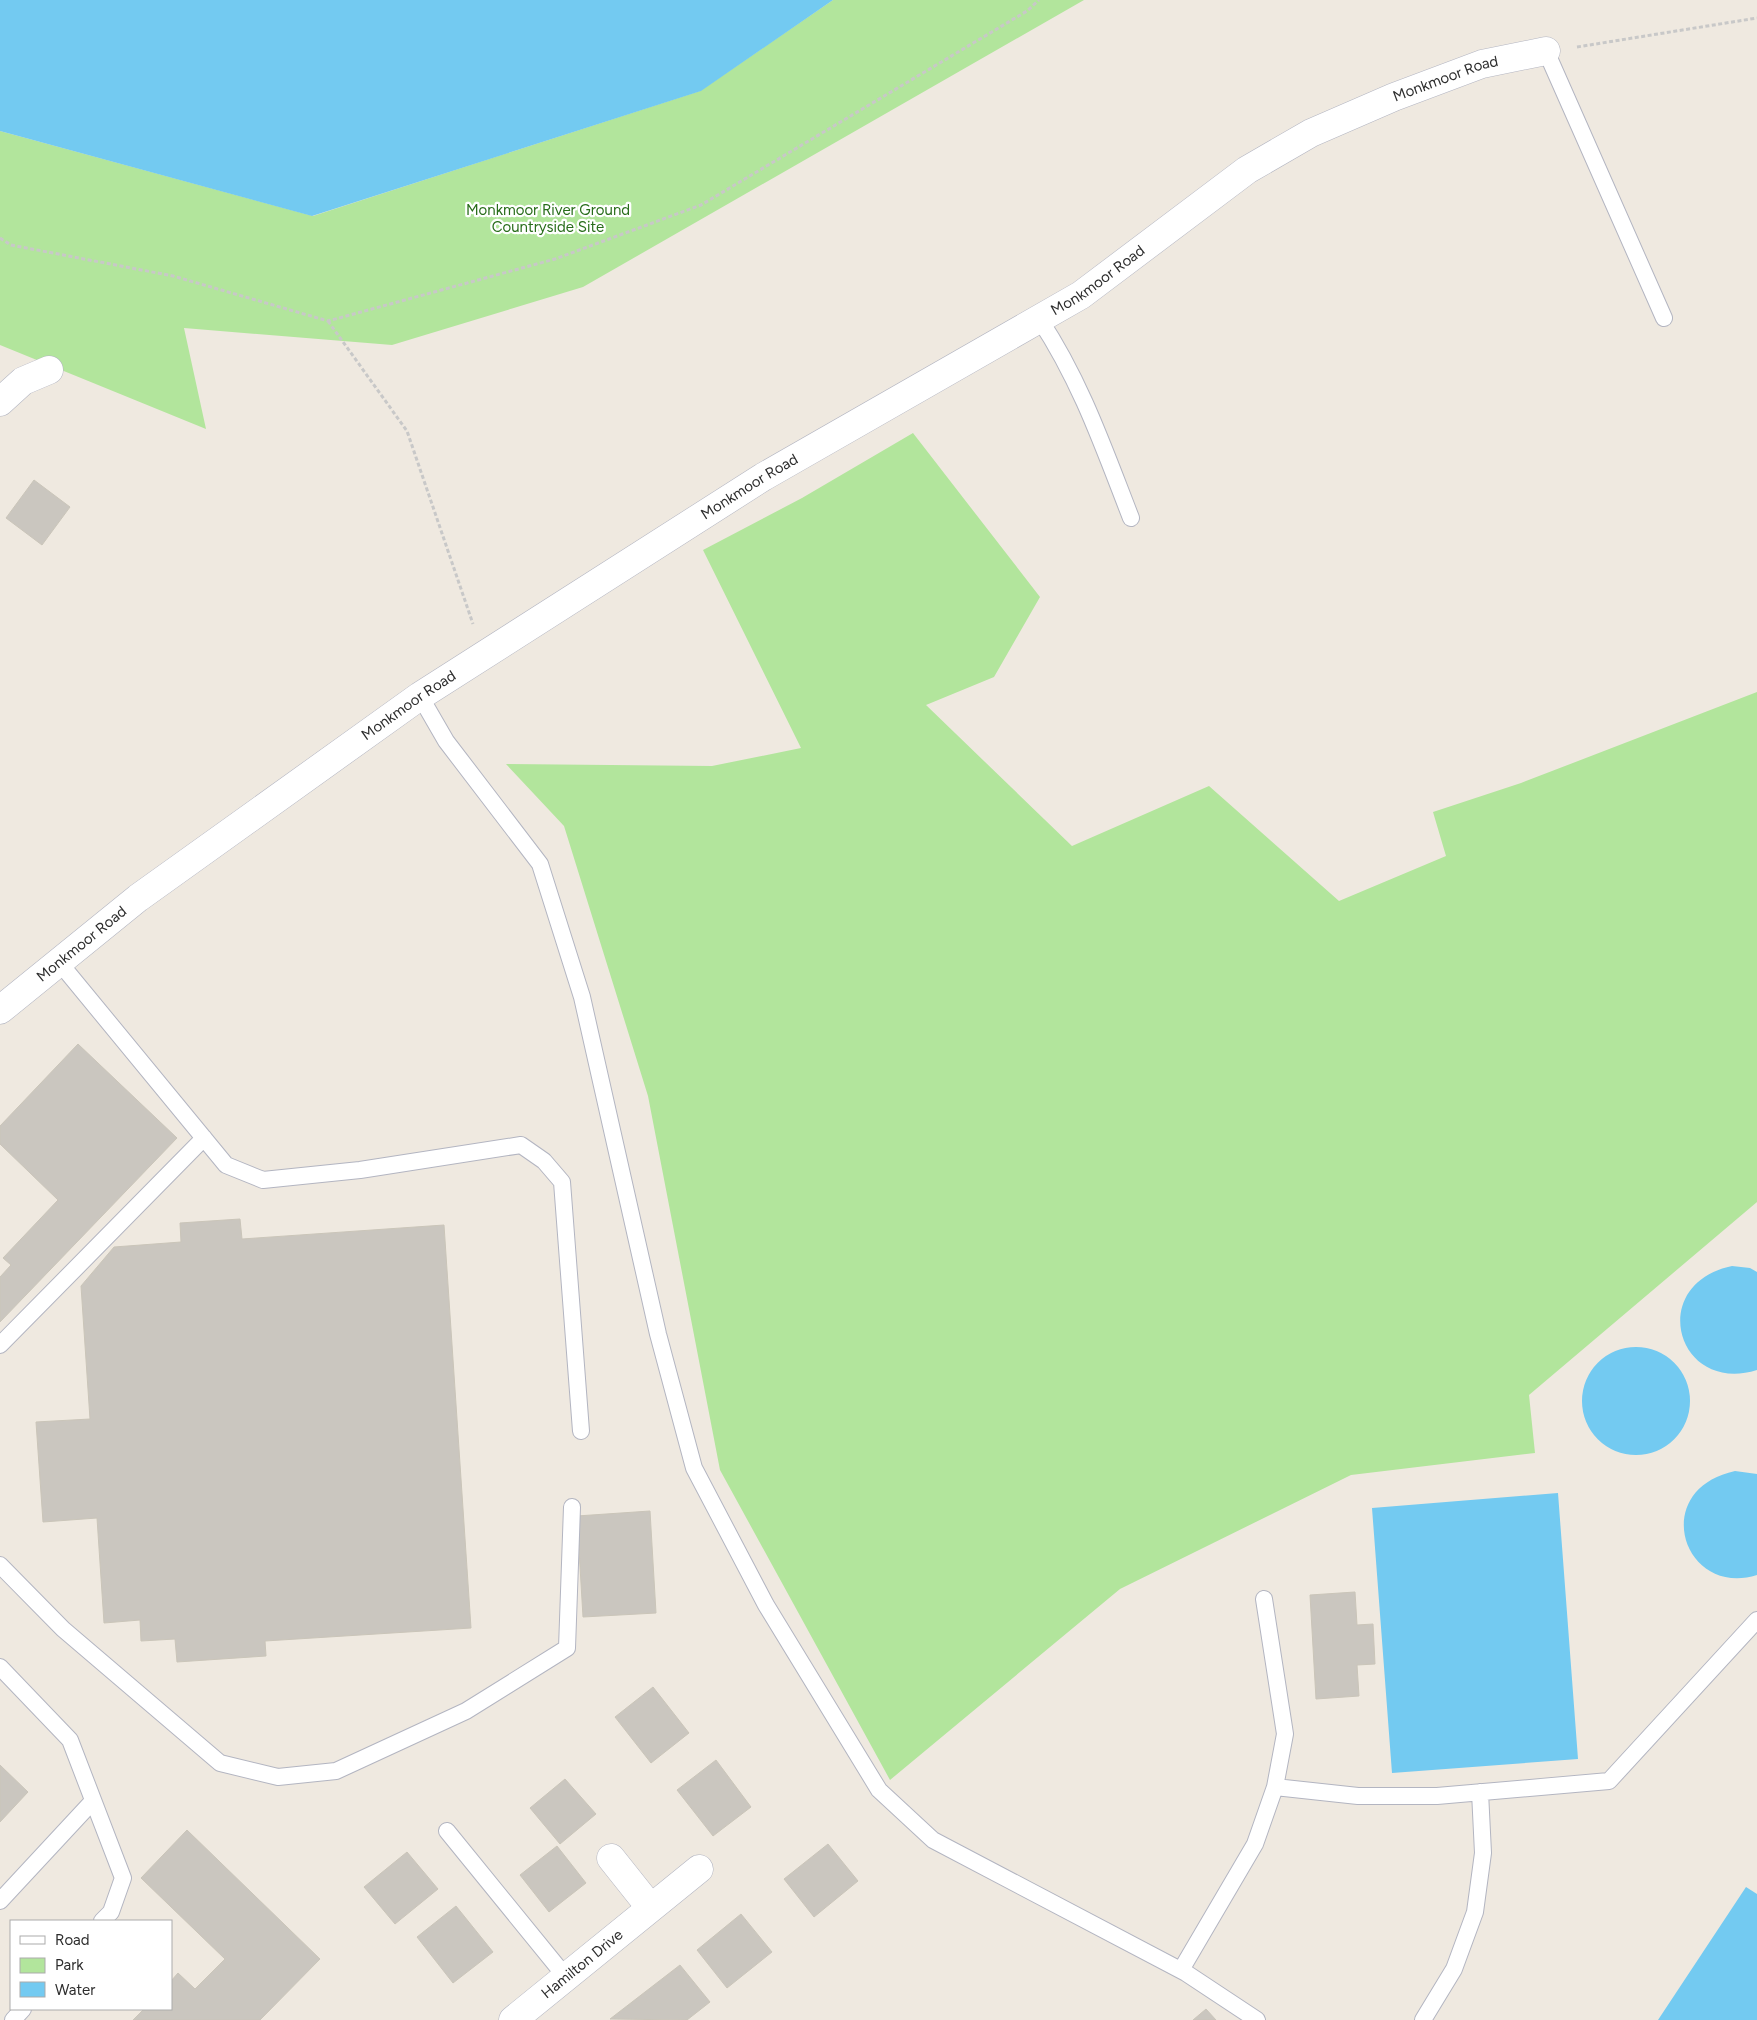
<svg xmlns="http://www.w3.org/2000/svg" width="1757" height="2020" font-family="Figtree,sans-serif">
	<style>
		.green { fill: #b2e59c }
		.water { fill: #73caf1 }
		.building { fill: #cac6bf; stroke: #cac5b9 }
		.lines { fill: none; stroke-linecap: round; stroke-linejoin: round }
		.lane-casing { stroke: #b3b5c1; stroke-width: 18 }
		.street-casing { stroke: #b3b5c1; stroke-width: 29 }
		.path { stroke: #c8c8c8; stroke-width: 3; stroke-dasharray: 4 2.5; stroke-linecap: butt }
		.lane { stroke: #fff; stroke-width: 16 }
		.street { stroke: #fff; stroke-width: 28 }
		.labels { text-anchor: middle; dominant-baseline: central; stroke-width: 4.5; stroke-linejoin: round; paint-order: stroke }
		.street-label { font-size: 15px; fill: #2d2d2d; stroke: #fff }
		.park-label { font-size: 15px; fill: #286d1a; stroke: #fff }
	</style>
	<rect width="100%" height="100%" fill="#efe9e0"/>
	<path class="green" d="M 833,0 L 1084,0 L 583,287 L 392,345 L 184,328 L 206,429 L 0,345 L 0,131 L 313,216 L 700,91 Z
		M 913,433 L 1040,597 L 994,677 L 926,705 L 1072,846 L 1209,786 L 1339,901 L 1446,856 L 1433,812 L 1521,783 L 1757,692 L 1757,1202 L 1529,1395 L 1535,1453 L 1351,1475 L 1120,1589 L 890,1780 L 720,1470 L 648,1096 L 564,826 L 506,764 L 712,766 L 801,748 L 703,550 L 802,498 Z"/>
	<path class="water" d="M 0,0 L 833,0 L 701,91 L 312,216 L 0,131 Z
		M 1732,1266 L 1750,1268 L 1757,1272 L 1757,1370 C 1676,1395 1646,1284 1732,1266 Z
		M1582 1401a54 54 0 1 1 108 0a54 54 0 1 1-108 0Z
		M 1735,1471 L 1757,1474 L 1757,1575 C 1683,1598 1648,1490 1735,1471 Z
		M 1558,1493 L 1578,1759 L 1392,1773 L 1372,1508 Z
		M 1746,1887 L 1757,1894 L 1757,2020 L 1658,2020 Z"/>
	<path class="building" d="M 34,480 L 70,507 L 42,545 L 6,518 Z
		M 78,1044 L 177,1138 L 0,1322 L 0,1277 L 11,1265 L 3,1258 L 58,1200 L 0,1144 L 0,1126 Z
		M 240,1219 L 242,1239 L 444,1225 L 471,1628 L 265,1641 L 266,1656 L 177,1662 L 175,1639 L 141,1641 L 140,1620 L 104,1623 L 97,1518 L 43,1522 L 36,1422 L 90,1419 L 81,1286 L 114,1247 L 181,1242 L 180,1223 Z
		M 650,1511 L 656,1613 L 583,1617 L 577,1516 Z
		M 1355,1592 L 1357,1625 L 1373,1624 L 1375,1664 L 1357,1665 L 1359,1696 L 1316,1699 L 1310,1595 Z
		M 653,1687 L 689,1733 L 651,1763 L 615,1717 Z
		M 716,1760 L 751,1807 L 713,1836 L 677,1790 Z
		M 0,1765 L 28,1792 L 0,1822 Z
		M 565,1779 L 596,1814 L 560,1844 L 530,1808 Z
		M 187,1830 L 320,1959 L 260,2020 L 133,2020 L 144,2009 L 171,2009 L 171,1981 L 178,1973 L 195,1989 L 225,1959 L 141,1878 Z
		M 828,1844 L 858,1881 L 814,1917 L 784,1879 Z
		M 557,1846 L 586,1883 L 549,1912 L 520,1875 Z
		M 407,1852 L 438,1889 L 395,1924 L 364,1887 Z
		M 456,1906 L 493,1952 L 453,1983 L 417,1937 Z
		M 741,1914 L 772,1952 L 727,1988 L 697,1950 Z
		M 680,1965 L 710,2002 L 687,2020 L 610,2019 Z
		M 1206,2009 L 1216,2020 L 1193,2020 Z"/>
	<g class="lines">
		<defs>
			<path id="lane" d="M 1546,51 L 1664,318
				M 1040,320 C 1081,382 1104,449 1131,518
				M 420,696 L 446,741 L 540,864 L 582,997 L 658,1334 L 694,1468 L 766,1605 L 879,1790 L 933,1840 L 1186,1973 L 1257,2020
				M 59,962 L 226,1165 L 263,1180 L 360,1170 L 521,1145 L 544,1161 L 562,1182 L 581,1431
				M 0,1345 L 204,1138
				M 0,1565 L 63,1629 L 220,1763 L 278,1777 L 336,1771 L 466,1711 L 567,1648 L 572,1507
				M 0,1667 L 70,1740 L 123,1878 L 111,1912 L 102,1921
				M 1275,1787 L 1358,1796 L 1437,1796 L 1609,1781 L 1757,1620
				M 447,1831 L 565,1976
				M 0,1901 L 92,1802
				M 1181,1970 L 1255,1844 L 1275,1787 L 1285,1734 L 1264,1599
				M 13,2020 L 23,2009
				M 1423,2020 L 1454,1969 L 1475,1912 L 1483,1853 L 1480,1792"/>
			<g id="street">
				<path d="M 0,402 L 23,381 L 49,370"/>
				<path id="s1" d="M 0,1010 L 138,898 L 420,696 L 763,477 L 1081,295 L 1247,170 L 1311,133 L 1394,97 L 1482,64 L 1546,51"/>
				<path d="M 611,1858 L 650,1907"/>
				<path id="s2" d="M 513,2020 L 699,1869"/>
			</g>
		</defs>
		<use href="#lane" class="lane-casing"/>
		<use href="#street" class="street-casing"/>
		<path class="path" d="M 1577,47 L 1757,18
			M 0,238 L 11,245 L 173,276 L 328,321 L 555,259 L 701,205 L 1027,11 L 1039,0
			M 328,321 L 407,431 L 473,624"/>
		<use href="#lane" class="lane"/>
		<use href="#street" class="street"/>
	</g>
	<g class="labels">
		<g class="street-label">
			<text stroke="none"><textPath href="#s1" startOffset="1725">Monkmoor Road</textPath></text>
			<text stroke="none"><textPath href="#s1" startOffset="1320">Monkmoor Road</textPath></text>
			<text stroke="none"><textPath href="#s1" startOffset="915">Monkmoor Road</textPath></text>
			<text stroke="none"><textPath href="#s1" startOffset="510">Monkmoor Road</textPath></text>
			<text stroke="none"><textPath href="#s1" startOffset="105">Monkmoor Road</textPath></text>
			<text stroke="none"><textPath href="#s2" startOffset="89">Hamilton Drive</textPath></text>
		</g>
		<g class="park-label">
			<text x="548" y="210">Monkmoor River Ground<tspan x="548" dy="17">Countryside Site</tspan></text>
		</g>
	</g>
	<rect x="10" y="1920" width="162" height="90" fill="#ffffff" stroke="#ababab"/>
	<rect x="20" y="1936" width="25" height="8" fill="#ffffff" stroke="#ababab"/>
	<text x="55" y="1945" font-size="15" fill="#2d2d2d">Road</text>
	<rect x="20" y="1958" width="25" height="15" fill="#b2e59c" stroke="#ababab"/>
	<text x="55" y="1970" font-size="15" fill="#2d2d2d">Park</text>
	<rect x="20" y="1982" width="25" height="15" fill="#73caf1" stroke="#ababab"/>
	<text x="55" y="1995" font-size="15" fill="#2d2d2d">Water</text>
</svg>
